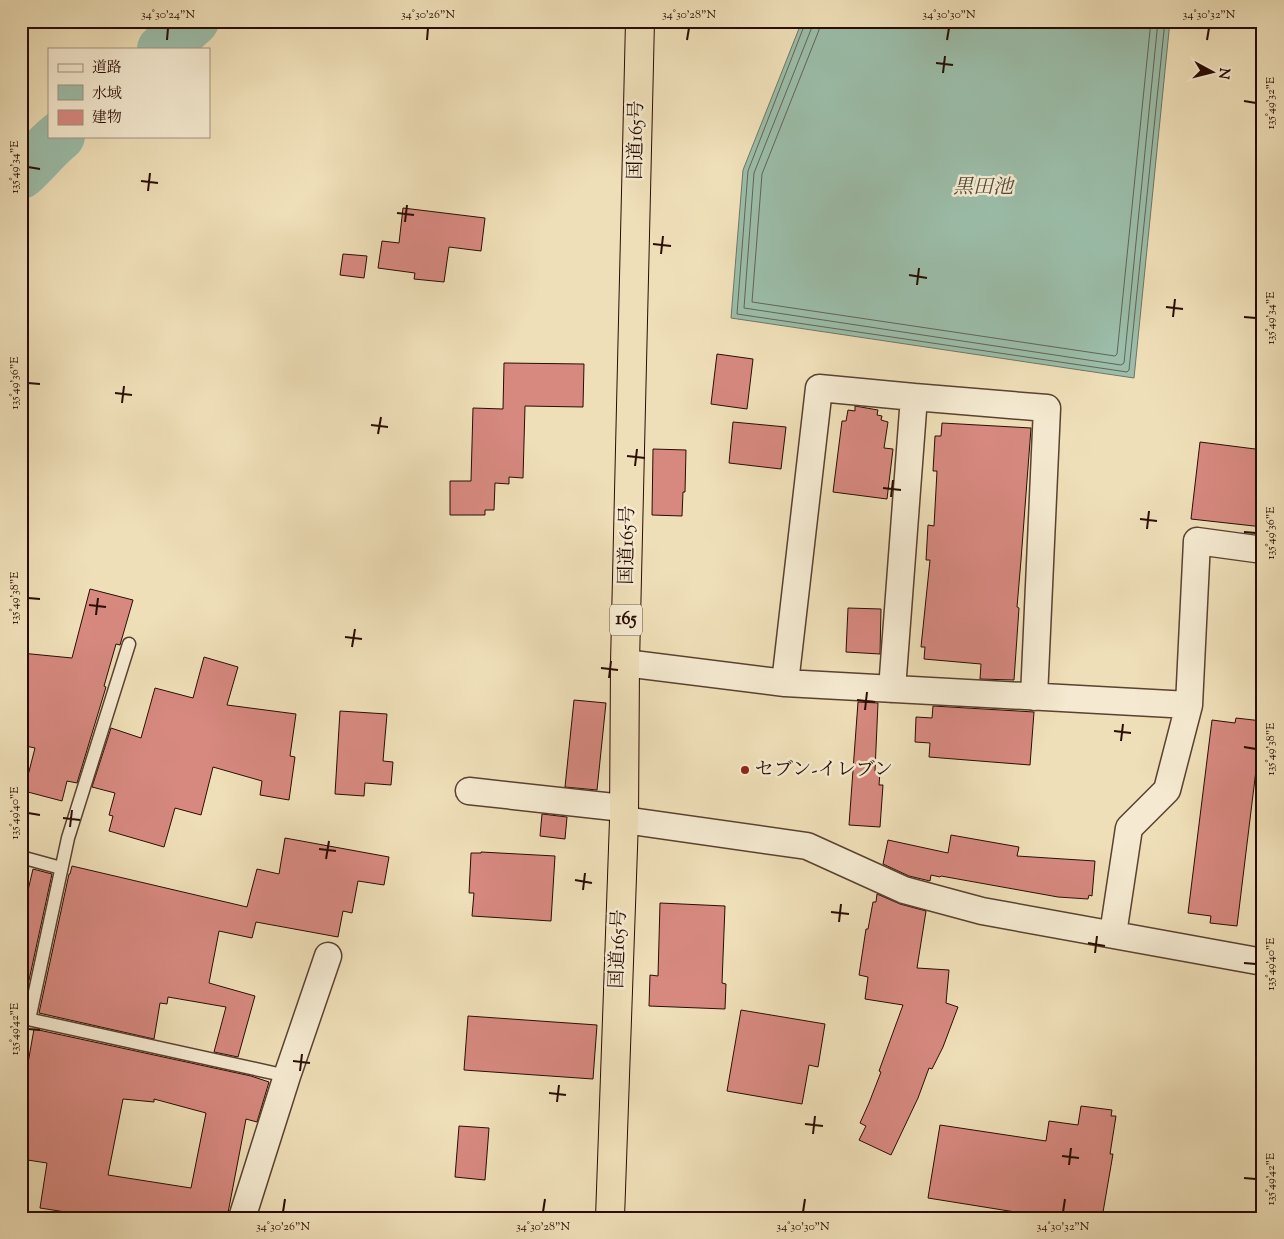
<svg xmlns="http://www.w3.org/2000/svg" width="1284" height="1239" font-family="'Sorts Mill Goudy','Noto Serif JP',serif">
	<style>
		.water { fill: #9bbda9; stroke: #6d7666 }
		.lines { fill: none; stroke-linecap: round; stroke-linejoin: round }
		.shore { stroke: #626456; stroke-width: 1 }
		.river { stroke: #9bbda9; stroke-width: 50 }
		.building { fill: #d78980; stroke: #290c02; fill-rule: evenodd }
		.service-casing { stroke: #5a4130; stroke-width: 15 }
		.minor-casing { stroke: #5a4130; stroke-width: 29 }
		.trunk-casing { stroke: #290c02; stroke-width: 30 }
		.service { stroke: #f5ead1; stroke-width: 12 }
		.minor { stroke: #f5ead1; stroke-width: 26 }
		.trunk { stroke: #efdfb8; stroke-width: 28 }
		.ticks { fill: none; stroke: #290c02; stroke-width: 2 }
		.poi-dot { fill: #8f2418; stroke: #f5ead1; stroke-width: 2 }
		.labels { text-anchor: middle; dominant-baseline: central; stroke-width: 5; stroke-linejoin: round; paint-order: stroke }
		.shield { fill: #f5ead1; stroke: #664f40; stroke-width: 1 }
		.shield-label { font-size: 18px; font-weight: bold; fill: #290c02 }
		.street-label { font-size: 19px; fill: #290c02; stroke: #f5ead1 }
		.poi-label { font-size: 19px; fill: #290c02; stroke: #f5ead1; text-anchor: start }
		.water-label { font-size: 20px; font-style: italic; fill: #514a3c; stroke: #f5ead1 }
		.neatline { fill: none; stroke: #290c02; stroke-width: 2 }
		.ticks-label { font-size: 12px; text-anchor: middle; fill: #290c02 }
	</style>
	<rect width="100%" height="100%" fill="#efdfb8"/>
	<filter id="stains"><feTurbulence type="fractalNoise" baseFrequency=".004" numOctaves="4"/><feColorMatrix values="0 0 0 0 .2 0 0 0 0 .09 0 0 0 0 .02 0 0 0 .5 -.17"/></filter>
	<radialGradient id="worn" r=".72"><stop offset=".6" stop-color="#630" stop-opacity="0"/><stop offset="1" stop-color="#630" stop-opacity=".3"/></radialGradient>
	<path class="water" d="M 802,21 L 1170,21 L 1134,378 L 731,318 L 743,170 Z"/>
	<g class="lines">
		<path class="shore" d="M 806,21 L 748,171 L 737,314 L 1127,372 L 1129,370 L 1165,21
			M 812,21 L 812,27 L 754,173 L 744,308 L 1121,365 L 1124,363 L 1158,21
			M 820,21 L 819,30 L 762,174 L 752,302 L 1115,356 L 1117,354 L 1151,21"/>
		<path class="river" d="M 162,49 L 194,21
			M 21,174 C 35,162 45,148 60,136"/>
	</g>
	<path class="building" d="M 403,208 L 485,218 L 481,251 L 449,247 L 444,282 L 414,279 L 415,273 L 378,268 L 382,241 L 399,243 Z
		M 343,254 L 367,256 L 364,278 L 340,275 Z
		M 717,354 L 753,359 L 747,409 L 711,404 Z
		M 504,363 L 584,364 L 583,407 L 525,406 L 523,478 L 509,477 L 509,484 L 495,483 L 494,510 L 485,510 L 485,515 L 450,515 L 450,481 L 471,481 L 473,408 L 503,409 Z
		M 855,406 L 878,410 L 877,415 L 882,416 L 881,420 L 888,422 L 884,448 L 893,449 L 887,499 L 833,492 L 842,421 L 846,421 L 848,410 L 855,411 Z
		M 733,422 L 786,427 L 781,469 L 729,463 Z
		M 942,423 L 1031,428 L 1021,560 L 1017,607 L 1019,608 L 1014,680 L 980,679 L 981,664 L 924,659 L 925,647 L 921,647 L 930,560 L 926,560 L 928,525 L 934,526 L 937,471 L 933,471 L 935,436 L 941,436 Z
		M 1200,442 L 1263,450 L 1263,527 L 1191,519 Z
		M 653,449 L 686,450 L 685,492 L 683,492 L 682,516 L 652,515 Z
		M 90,589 L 133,600 L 120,645 L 116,644 L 104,686 L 106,687 L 77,783 L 67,781 L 62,801 L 24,791 L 35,748 L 21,745 L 21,653 L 72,658 Z
		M 848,608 L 881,609 L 880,654 L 846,652 Z
		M 204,657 L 238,667 L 227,705 L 296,714 L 290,756 L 295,757 L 289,800 L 260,795 L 262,781 L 213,767 L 201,815 L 175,808 L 164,847 L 109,831 L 113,816 L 109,815 L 115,793 L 92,787 L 111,728 L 141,738 L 155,688 L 193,698 Z
		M 574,700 L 606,703 L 597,790 L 565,787 Z
		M 858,702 L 878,703 L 875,771 L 880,772 L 879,785 L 883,785 L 880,827 L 849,825 Z
		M 933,706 L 1034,712 L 1030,765 L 929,757 L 930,743 L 915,742 L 916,717 L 932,718 Z
		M 340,711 L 387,714 L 383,761 L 393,762 L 391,785 L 365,783 L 364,796 L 335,794 Z
		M 1236,718 L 1262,721 L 1237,926 L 1210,923 L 1211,916 L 1188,913 L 1212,720 L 1235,723 Z
		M 542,814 L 567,817 L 565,839 L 540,836 Z
		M 951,835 L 1019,847 L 1017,856 L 1095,861 L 1092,896 L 1089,895 L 1088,899 L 1058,897 L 941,876 L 940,877 L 931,875 L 930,881 L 909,876 L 883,864 L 888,840 L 948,853 Z
		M 285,838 L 389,857 L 384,885 L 358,881 L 352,913 L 343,911 L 338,937 L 256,922 L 252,938 L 219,931 L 209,983 L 255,996 L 238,1057 L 214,1052 L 226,1007 L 168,997 L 167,1004 L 160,1003 L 154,1039 L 39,1013 L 69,874 L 70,874 L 72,866 L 247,907 L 257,869 L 279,874 Z
		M 481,852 L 555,856 L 551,921 L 472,916 L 474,893 L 469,893 L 471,853 L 481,853 Z
		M 33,869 L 52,874 L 26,994 L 21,993 L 21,920 Z
		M 877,894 L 900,904 L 926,911 L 917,968 L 949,970 L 946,1003 L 958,1007 L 943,1047 L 932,1069 L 929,1068 L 918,1098 L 891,1155 L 859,1140 L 866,1126 L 860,1123 L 869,1103 L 881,1072 L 879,1071 L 903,1005 L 865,999 L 868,977 L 859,975 L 866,929 L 868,929 L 873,902 L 876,902 Z
		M 660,903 L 725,906 L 722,983 L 726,984 L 725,1009 L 649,1006 L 650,975 L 658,976 Z
		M 741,1010 L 825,1024 L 818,1067 L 809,1065 L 802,1104 L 727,1091 Z
		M 468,1016 L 597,1025 L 593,1079 L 464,1070 Z
		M 34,1029 L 251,1076 L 269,1082 L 257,1122 L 246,1119 L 227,1218 L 104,1218 L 40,1208 L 47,1163 L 21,1159 L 21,1103 ZM 123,1099 L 154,1102 L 154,1099 L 206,1113 L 191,1188 L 108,1175 Z
		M 1081,1106 L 1112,1110 L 1111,1116 L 1116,1116 L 1110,1154 L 1113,1154 L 1102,1218 L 1034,1218 L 1034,1215 L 928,1198 L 940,1125 L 1046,1141 L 1049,1121 L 1078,1125 Z
		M 459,1126 L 489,1128 L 485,1180 L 455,1177 Z"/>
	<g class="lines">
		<defs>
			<path id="service" d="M 129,644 L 68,838 L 30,1015 L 32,1020 L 287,1076
				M 21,857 L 61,868"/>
			<path id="minor" d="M 914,397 L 1047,408 L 1034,697
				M 625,663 L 785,683 L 1189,705
				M 785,683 L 819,388 L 914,397 L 892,689
				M 469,791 L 623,808
				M 624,820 L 807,846 L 904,890 L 982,911 L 1263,962
				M 1113,934 L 1129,828 L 1167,790 L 1189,705 L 1197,541 L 1263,550
				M 242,1218 L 287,1076 L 328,956"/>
			<path id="trunk" d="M 610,1218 L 624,820 L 625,663 L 640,21"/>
		</defs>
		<use href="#service" class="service-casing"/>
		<use href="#minor" class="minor-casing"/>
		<use href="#trunk" class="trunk-casing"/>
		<use href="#service" class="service"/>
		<use href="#minor" class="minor"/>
		<use href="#trunk" class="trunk"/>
	</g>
	<path class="ticks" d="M 167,40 L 168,28M 427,40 L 428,28M 687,40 L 689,28M 947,40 L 949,28M 1207,40 L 1209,28M 936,63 L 953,65M 943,73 L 945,56M 1244,101 L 1256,103M 28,167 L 40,169M 141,181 L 158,183M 148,191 L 150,173M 397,213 L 414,215M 405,222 L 407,205M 653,244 L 671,246M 661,254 L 663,236M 909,275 L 927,278M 917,285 L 919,268M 1166,307 L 1183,309M 1173,317 L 1175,299M 1244,317 L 1256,318M 28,383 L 40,384M 115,393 L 132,395M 122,403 L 124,386M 371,425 L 388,427M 378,434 L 381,417M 627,456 L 645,458M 635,466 L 637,449M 883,488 L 901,490M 891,497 L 893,480M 1140,519 L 1157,521M 1147,529 L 1149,511M 1244,532 L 1256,533M 28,598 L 40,599M 89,605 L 106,607M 96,615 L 98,598M 345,637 L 362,639M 352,647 L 355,629M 601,668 L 618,670M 609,678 L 611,661M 857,700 L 875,702M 865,710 L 867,692M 1114,731 L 1131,733M 1121,741 L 1123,724M 1244,747 L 1256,749M 28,813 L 40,815M 63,818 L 80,820M 70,827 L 72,810M 319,849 L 336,851M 326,859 L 329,841M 575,880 L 592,883M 583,890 L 585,873M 831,912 L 849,914M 839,922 L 841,904M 1088,943 L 1105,946M 1095,953 L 1097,936M 1244,963 L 1256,964M 28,1029 L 40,1030M 293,1061 L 310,1063M 300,1071 L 302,1054M 549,1093 L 566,1095M 557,1102 L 559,1085M 805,1124 L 823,1126M 813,1134 L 815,1116M 1062,1156 L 1079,1158M 1069,1165 L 1071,1148M 1244,1178 L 1256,1179M 283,1212 L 285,1199M 543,1212 L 545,1199M 803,1212 L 805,1199M 1063,1212 L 1065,1199"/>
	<circle class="poi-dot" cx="745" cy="770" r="5"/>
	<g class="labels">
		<rect class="shield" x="610" y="604.5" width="32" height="31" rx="4"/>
		<g class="shield-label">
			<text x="626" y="620">165</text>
		</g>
		<g class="street-label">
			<text transform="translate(637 140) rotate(-89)">国道165号</text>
			<text transform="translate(628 545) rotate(-89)">国道165号</text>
			<text transform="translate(619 949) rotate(-88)">国道165号</text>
		</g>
		<g class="poi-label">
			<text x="755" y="770">セブン-イレブン</text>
		</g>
		<g class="water-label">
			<text x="983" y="188">黒田池</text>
		</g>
	</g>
	<rect width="1284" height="1239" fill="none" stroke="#efdfb8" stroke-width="55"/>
	<rect x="48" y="48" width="162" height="90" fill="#f5ead1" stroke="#a3917e"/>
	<rect x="58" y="64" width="25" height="8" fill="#f5ead1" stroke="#a3917e"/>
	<text x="92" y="72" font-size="15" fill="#290c02">道路</text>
	<rect x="58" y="85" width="25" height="15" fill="#9bbda9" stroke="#a3917e"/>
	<text x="92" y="98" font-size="15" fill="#290c02">水域</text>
	<rect x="58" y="110" width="25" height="15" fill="#d78980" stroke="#a3917e"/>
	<text x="92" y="122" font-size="15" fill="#290c02">建物</text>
	<g transform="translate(1212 72) rotate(97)" stroke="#f5ead1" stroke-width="4" paint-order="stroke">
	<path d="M0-4L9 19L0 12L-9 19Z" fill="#290c02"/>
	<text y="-8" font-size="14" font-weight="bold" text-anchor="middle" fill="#290c02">N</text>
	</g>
	<rect x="28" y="28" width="1228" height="1184" class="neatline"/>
	<g class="ticks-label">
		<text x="168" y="18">34°30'24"N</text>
		<text x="428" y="18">34°30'26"N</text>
		<text x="689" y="18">34°30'28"N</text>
		<text x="949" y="18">34°30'30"N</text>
		<text x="1209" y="18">34°30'32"N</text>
		<text transform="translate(1270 103) rotate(-90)" y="4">135°49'32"E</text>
		<text transform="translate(14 167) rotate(-90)" y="4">135°49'34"E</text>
		<text transform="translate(1270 318) rotate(-90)" y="4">135°49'34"E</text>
		<text transform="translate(14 383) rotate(-90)" y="4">135°49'36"E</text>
		<text transform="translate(1270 533) rotate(-90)" y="4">135°49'36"E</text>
		<text transform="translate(14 598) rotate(-90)" y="4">135°49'38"E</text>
		<text transform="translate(1270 749) rotate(-90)" y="4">135°49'38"E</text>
		<text transform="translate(14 813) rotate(-90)" y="4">135°49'40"E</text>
		<text transform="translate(1270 964) rotate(-90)" y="4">135°49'40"E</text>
		<text transform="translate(14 1029) rotate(-90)" y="4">135°49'42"E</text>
		<text transform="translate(1270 1179) rotate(-90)" y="4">135°49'42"E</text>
		<text x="283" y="1230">34°30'26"N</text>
		<text x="543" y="1230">34°30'28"N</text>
		<text x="803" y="1230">34°30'30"N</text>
		<text x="1063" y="1230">34°30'32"N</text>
	</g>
	<rect width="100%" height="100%" filter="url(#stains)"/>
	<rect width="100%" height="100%" fill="url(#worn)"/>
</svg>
